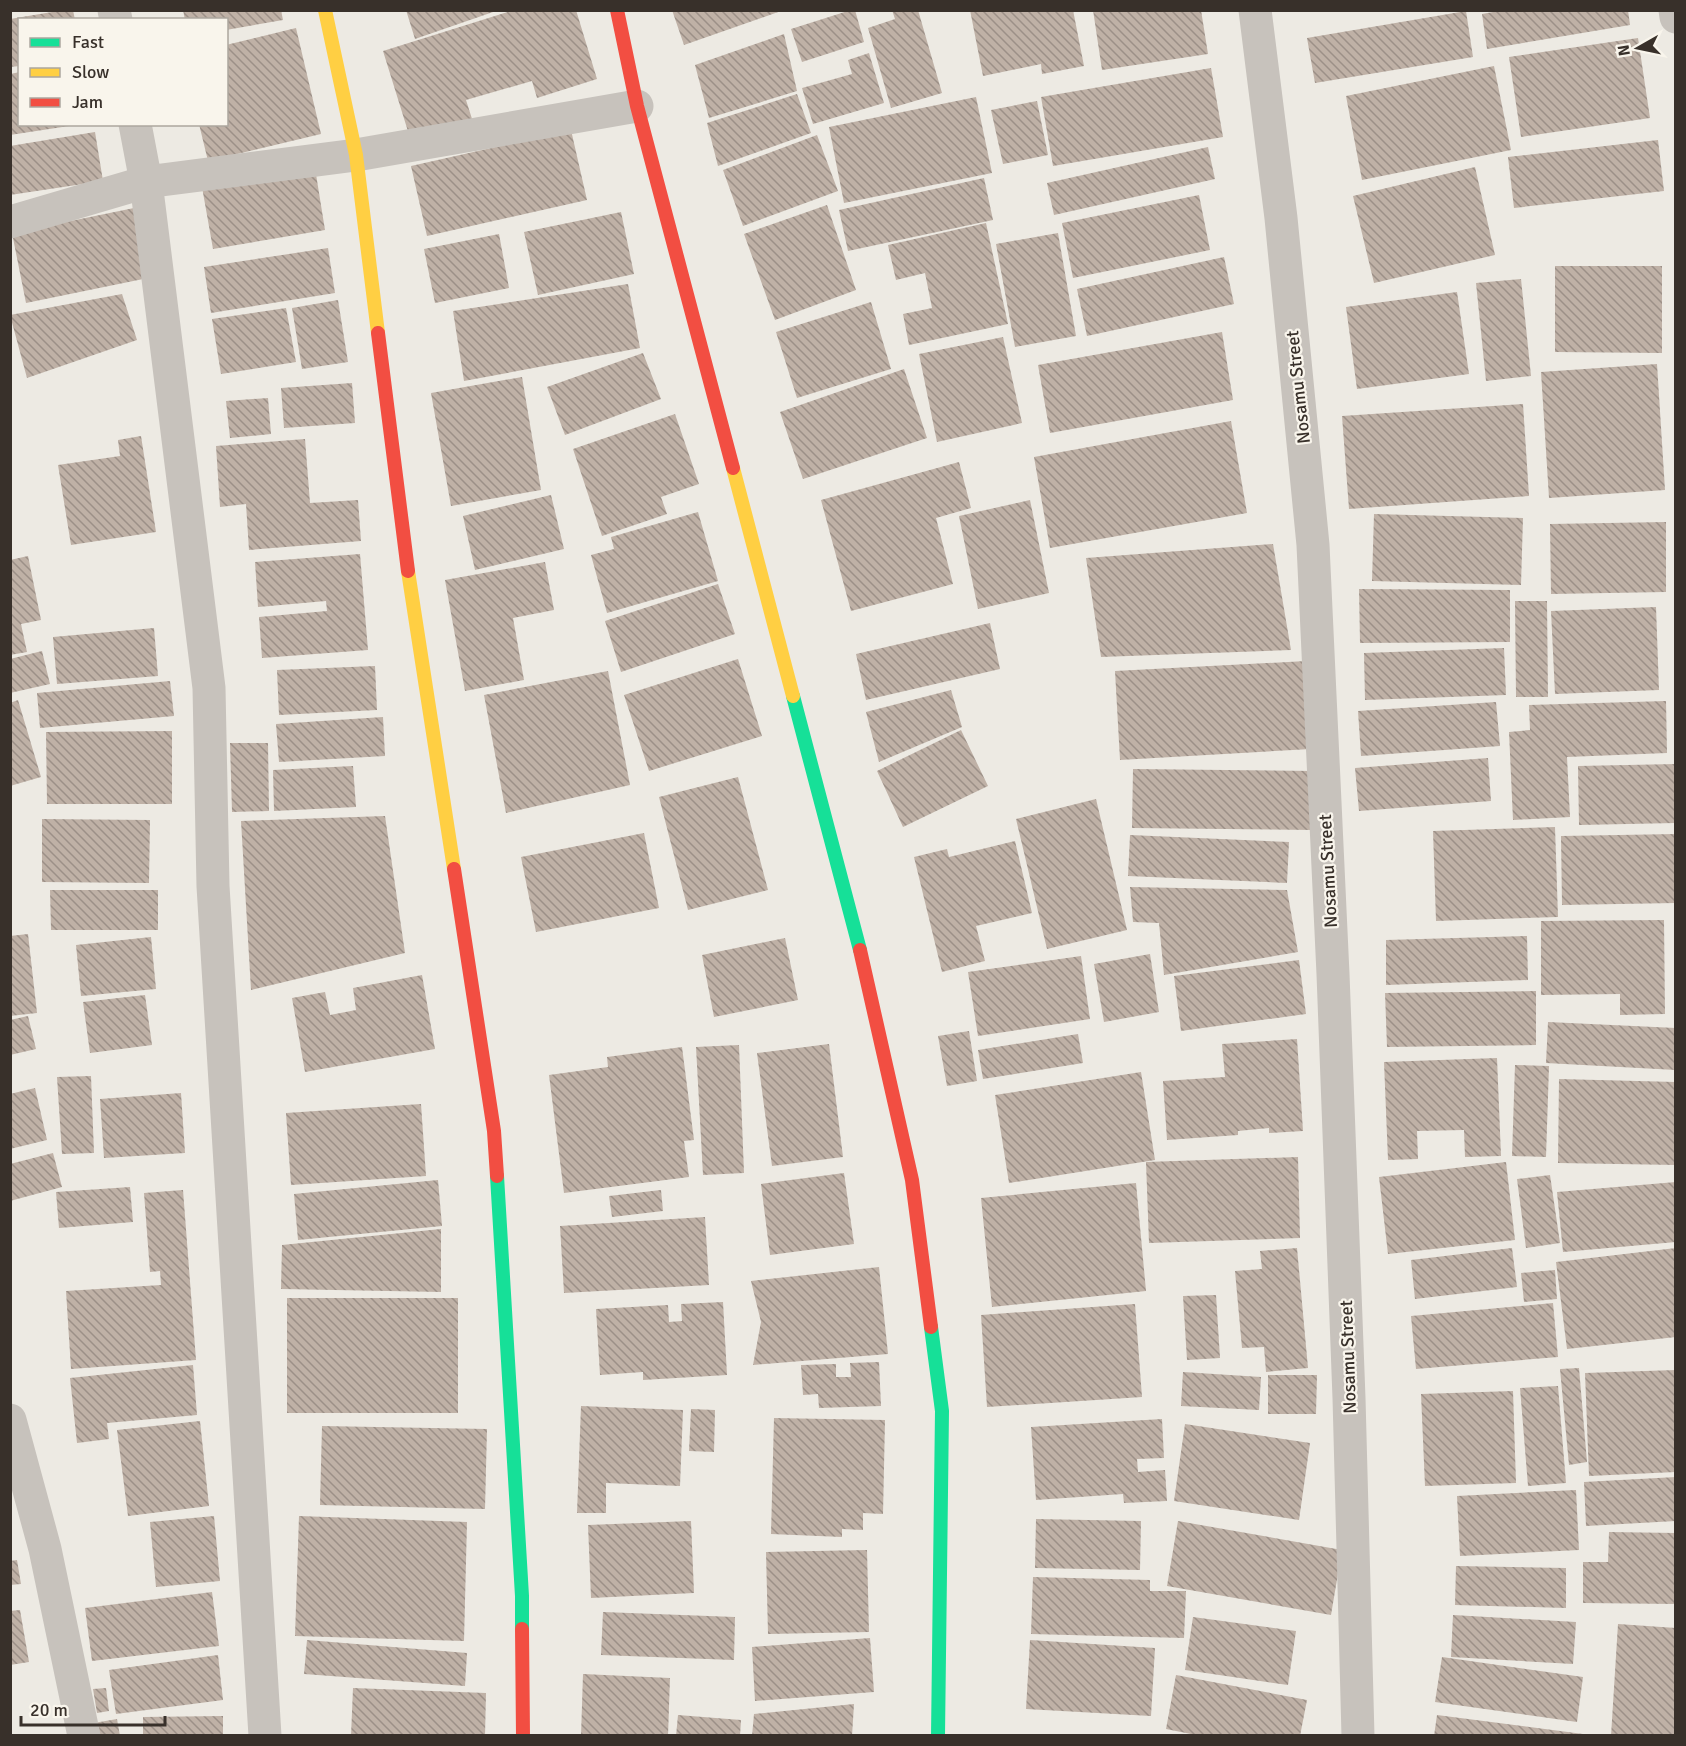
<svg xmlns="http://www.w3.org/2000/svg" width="1686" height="1746" font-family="Signika,sans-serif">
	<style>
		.building { fill: url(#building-back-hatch) }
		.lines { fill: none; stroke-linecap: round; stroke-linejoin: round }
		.street { stroke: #c7c2bc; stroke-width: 33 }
		.fast { stroke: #16e098; stroke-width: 14 }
		.slow { stroke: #ffcf43; stroke-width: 14 }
		.jam { stroke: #f24e42; stroke-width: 14 }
		.labels { text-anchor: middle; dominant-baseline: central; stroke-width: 4.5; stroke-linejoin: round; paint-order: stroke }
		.street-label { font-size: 18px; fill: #38302a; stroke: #f9f5ec }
	</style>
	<defs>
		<pattern id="building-back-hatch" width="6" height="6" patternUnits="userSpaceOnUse" patternTransform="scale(1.5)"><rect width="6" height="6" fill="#bfb1a6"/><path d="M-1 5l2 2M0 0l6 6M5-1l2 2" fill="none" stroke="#9c9087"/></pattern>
	</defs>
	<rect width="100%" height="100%" fill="#edeae3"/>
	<path class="building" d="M 64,10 L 73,10 L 75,20 L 20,20 L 20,66 L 10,67 L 10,19 Z
		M 183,10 L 281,10 L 283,20 L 226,30 L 226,20 L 185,20 Z
		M 406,10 L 496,10 L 496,11 L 415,39 Z
		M 514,10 L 576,10 L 597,79 L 537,98 L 532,81 L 466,100 L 473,122 L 411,141 L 383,51 Z
		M 672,10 L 780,10 L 781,11 L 684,45 Z
		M 851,10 L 855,10 L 864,42 L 802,62 L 791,29 Z
		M 892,10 L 918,10 L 942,93 L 891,108 L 868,28 L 895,19 Z
		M 970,10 L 1073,10 L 1084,66 L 1042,74 L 1041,64 L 983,76 Z
		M 1093,10 L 1201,10 L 1208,54 L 1102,70 Z
		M 1504,10 L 1628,10 L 1630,25 L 1487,49 L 1482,14 Z
		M 1466,11 L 1473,57 L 1315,83 L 1307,38 Z
		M 296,28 L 321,134 L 208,161 L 199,124 L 226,124 L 226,45 Z
		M 784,34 L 797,91 L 709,118 L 695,65 Z
		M 1638,38 L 1650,118 L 1521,137 L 1509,57 Z
		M 869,53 L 884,103 L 813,124 L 802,88 L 852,74 L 848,60 Z
		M 1494,66 L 1511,150 L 1362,180 L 1346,96 Z
		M 1211,68 L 1223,137 L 1053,166 L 1041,97 Z
		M 20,72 L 20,124 L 68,124 L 69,126 L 10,135 L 10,74 Z
		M 797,94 L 811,133 L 718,166 L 707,123 Z
		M 976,97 L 992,173 L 844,203 L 829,127 Z
		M 1037,101 L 1048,155 L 1003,164 L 991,110 Z
		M 571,130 L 587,200 L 427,236 L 411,166 Z
		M 95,132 L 103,181 L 10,195 L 10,146 Z
		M 817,135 L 838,191 L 743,226 L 723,170 Z
		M 1658,140 L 1664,191 L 1514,208 L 1508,157 Z
		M 1208,147 L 1215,179 L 1054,215 L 1047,183 Z
		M 1475,167 L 1495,255 L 1374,283 L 1353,196 Z
		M 315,168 L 325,230 L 213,249 L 202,187 Z
		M 984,178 L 993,220 L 848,251 L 839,210 Z
		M 1199,195 L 1210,250 L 1073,278 L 1062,223 Z
		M 827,205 L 856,290 L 775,320 L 744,234 Z
		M 134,208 L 148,278 L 26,303 L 12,233 Z
		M 621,212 L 634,274 L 538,295 L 524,232 Z
		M 986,223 L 1008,324 L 909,345 L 903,314 L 932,308 L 925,273 L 896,280 L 888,245 Z
		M 1058,233 L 1076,336 L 1015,347 L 996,244 Z
		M 499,234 L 509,288 L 435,303 L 424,249 Z
		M 328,248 L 335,293 L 211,313 L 204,267 Z
		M 1224,257 L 1234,304 L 1087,336 L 1077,289 Z
		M 1555,266 L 1662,266 L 1662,353 L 1555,352 Z
		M 1521,279 L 1531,376 L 1486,381 L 1476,283 Z
		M 628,284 L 640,348 L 464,381 L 453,311 Z
		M 1457,292 L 1469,374 L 1357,389 L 1346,307 Z
		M 122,294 L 137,340 L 27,378 L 10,315 Z
		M 338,300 L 348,362 L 302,369 L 292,308 Z
		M 871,302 L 891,369 L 797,398 L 776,332 Z
		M 286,308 L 296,362 L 221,374 L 212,319 Z
		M 1222,332 L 1233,400 L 1050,433 L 1038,365 Z
		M 1003,337 L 1022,423 L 937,442 L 919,354 Z
		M 643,353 L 661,399 L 565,435 L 547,387 Z
		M 1657,364 L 1665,490 L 1549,498 L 1541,372 Z
		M 904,369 L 927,438 L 803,479 L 780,412 Z
		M 522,377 L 541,490 L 451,506 L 431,393 Z
		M 352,383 L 355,423 L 284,428 L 281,388 Z
		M 268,398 L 271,434 L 230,438 L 226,401 Z
		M 1523,404 L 1529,496 L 1349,509 L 1342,416 Z
		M 675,414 L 699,484 L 661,497 L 667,514 L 602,536 L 573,449 Z
		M 1231,421 L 1247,513 L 1050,548 L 1034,457 Z
		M 141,436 L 156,532 L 71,545 L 58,465 L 120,456 L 118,440 Z
		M 305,439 L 310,503 L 358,500 L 361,541 L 249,550 L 246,504 L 220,507 L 216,446 Z
		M 959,462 L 971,508 L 936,518 L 953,584 L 851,611 L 821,500 Z
		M 551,495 L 564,549 L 475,570 L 463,516 Z
		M 1030,500 L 1049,593 L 978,609 L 959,516 Z
		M 698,512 L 718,581 L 607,613 L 591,555 L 614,549 L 611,537 Z
		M 1374,514 L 1523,518 L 1521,585 L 1372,581 Z
		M 1666,522 L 1666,592 L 1551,594 L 1550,524 Z
		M 1273,544 L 1291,650 L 1101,657 L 1086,558 Z
		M 360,554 L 368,650 L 262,658 L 259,617 L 327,611 L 326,601 L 258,607 L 255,562 Z
		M 28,556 L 41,620 L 21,624 L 27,652 L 10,655 L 10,560 Z
		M 545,562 L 554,610 L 513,618 L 524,680 L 465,691 L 445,580 Z
		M 718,584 L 735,634 L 621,672 L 605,621 Z
		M 1359,589 L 1510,590 L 1510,642 L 1360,643 Z
		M 1515,601 L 1547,601 L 1548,697 L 1516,697 Z
		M 1656,607 L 1659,690 L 1555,694 L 1551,611 Z
		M 990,623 L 1000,669 L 866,700 L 856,654 Z
		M 154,628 L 158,676 L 57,684 L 53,637 Z
		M 1504,648 L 1506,695 L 1365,700 L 1364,653 Z
		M 42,651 L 50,684 L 10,693 L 10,659 Z
		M 738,659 L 762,736 L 649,771 L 624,695 Z
		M 1306,661 L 1311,749 L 1120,760 L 1115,671 Z
		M 375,666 L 377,710 L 279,715 L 277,670 Z
		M 608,671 L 630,785 L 506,813 L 484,695 Z
		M 170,681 L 174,716 L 40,728 L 37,693 Z
		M 951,690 L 962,727 L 879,762 L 866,712 Z
		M 18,700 L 41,777 L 10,786 L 10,703 Z
		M 1666,701 L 1667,753 L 1567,757 L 1570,817 L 1513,820 L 1509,732 L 1530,730 L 1529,705 Z
		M 1496,702 L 1500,746 L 1361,756 L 1358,711 Z
		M 383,717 L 385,756 L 279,762 L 276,724 Z
		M 961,730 L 988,786 L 903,827 L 877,771 Z
		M 172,731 L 172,804 L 47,804 L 46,732 Z
		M 230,743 L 268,743 L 269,811 L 232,812 Z
		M 1488,758 L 1491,801 L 1359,811 L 1355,768 Z
		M 1676,764 L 1676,823 L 1579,825 L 1578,766 Z
		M 353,766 L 356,807 L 274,811 L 273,770 Z
		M 1133,769 L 1315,771 L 1314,830 L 1132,828 Z
		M 738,777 L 768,890 L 688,910 L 659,797 Z
		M 1096,799 L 1127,930 L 1047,949 L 1016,819 Z
		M 385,816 L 405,953 L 251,990 L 241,821 Z
		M 42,819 L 150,820 L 149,883 L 42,882 Z
		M 1555,827 L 1558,917 L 1436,921 L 1433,831 Z
		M 644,833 L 659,908 L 536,932 L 521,857 Z
		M 1676,834 L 1676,903 L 1562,905 L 1561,836 Z
		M 1130,835 L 1289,842 L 1287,883 L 1128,876 Z
		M 1015,841 L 1032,913 L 976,926 L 985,961 L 942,972 L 914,857 L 947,849 L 949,857 Z
		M 1130,887 L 1287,890 L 1298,952 L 1164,975 L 1159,923 L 1133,922 Z
		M 50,890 L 158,890 L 158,930 L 51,930 Z
		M 1664,920 L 1665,1014 L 1620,1015 L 1620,994 L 1541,995 L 1541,921 Z
		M 28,934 L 37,1013 L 10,1016 L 10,936 Z
		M 1527,936 L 1528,980 L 1386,985 L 1386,940 Z
		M 151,937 L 156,989 L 81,996 L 76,945 Z
		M 785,938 L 798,1000 L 714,1017 L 702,955 Z
		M 1150,954 L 1159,1012 L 1104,1022 L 1094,964 Z
		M 1081,956 L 1090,1019 L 978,1036 L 968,972 Z
		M 1299,960 L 1306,1014 L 1181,1031 L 1174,976 Z
		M 422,975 L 435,1049 L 305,1072 L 292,998 L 325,992 L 330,1015 L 356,1010 L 353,988 Z
		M 1536,991 L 1536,1045 L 1387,1047 L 1385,993 Z
		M 145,995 L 152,1045 L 90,1053 L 83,1002 Z
		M 28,1016 L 36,1049 L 10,1055 L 10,1020 Z
		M 1548,1022 L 1676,1028 L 1676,1070 L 1546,1063 Z
		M 969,1031 L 977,1081 L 947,1086 L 938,1036 Z
		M 1078,1034 L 1083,1063 L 983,1079 L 978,1050 Z
		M 1297,1039 L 1303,1131 L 1269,1133 L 1269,1128 L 1238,1131 L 1238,1135 L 1167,1140 L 1163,1081 L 1225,1077 L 1222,1044 Z
		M 829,1044 L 843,1157 L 772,1166 L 757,1053 Z
		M 739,1045 L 744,1173 L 703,1175 L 696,1047 Z
		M 682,1047 L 694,1140 L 684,1141 L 689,1177 L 564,1193 L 549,1075 L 608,1067 L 607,1057 Z
		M 1497,1058 L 1501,1156 L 1465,1157 L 1464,1130 L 1417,1131 L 1418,1159 L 1388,1160 L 1384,1062 Z
		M 1515,1065 L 1549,1066 L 1546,1157 L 1512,1156 Z
		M 1141,1072 L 1155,1160 L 1009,1183 L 995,1095 Z
		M 91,1076 L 94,1153 L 62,1154 L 57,1077 Z
		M 1559,1079 L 1676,1082 L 1676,1165 L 1558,1163 Z
		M 35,1088 L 47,1140 L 10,1149 L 10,1094 Z
		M 181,1093 L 185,1153 L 104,1158 L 100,1099 Z
		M 421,1104 L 426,1176 L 291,1185 L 286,1113 Z
		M 53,1153 L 62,1187 L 10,1201 L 10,1164 Z
		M 1298,1157 L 1300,1238 L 1149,1243 L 1146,1162 Z
		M 1506,1162 L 1515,1240 L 1388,1254 L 1379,1177 Z
		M 844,1173 L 854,1244 L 770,1255 L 761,1184 Z
		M 1550,1175 L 1560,1243 L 1526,1248 L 1517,1179 Z
		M 438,1180 L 442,1226 L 298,1240 L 294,1194 Z
		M 1676,1182 L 1676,1242 L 1563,1252 L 1557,1192 Z
		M 1136,1183 L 1146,1291 L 992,1307 L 981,1198 Z
		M 130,1187 L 133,1222 L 59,1228 L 56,1192 Z
		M 183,1190 L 196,1360 L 71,1369 L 66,1291 L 161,1285 L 160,1271 L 150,1272 L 144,1193 Z
		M 661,1190 L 663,1211 L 612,1217 L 609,1196 Z
		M 705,1217 L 709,1285 L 564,1293 L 560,1226 Z
		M 441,1229 L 441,1292 L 281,1289 L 282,1245 Z
		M 1297,1248 L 1308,1368 L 1266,1372 L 1264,1347 L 1242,1348 L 1235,1271 L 1262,1269 L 1260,1251 Z
		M 1512,1248 L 1517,1287 L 1415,1299 L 1411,1260 Z
		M 1676,1248 L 1676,1337 L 1567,1349 L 1556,1262 Z
		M 879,1267 L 888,1354 L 753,1365 L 761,1322 L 751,1281 Z
		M 1555,1270 L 1557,1299 L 1524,1302 L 1521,1273 Z
		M 1216,1295 L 1220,1358 L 1187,1360 L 1183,1296 Z
		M 287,1298 L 458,1298 L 458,1413 L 287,1413 Z
		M 723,1302 L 727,1375 L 643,1380 L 643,1372 L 600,1375 L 596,1309 L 668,1305 L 669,1322 L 682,1321 L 681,1304 Z
		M 1553,1303 L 1558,1357 L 1416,1369 L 1411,1316 Z
		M 1135,1304 L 1142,1397 L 987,1407 L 981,1315 Z
		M 879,1362 L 881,1406 L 819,1408 L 818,1394 L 803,1395 L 801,1365 L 836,1364 L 836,1377 L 851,1377 L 850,1363 Z
		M 193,1365 L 197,1415 L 107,1423 L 109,1439 L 77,1443 L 70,1378 Z
		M 1579,1368 L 1587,1462 L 1569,1465 L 1560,1369 Z
		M 1676,1370 L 1676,1472 L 1589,1476 L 1585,1373 Z
		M 1183,1372 L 1261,1377 L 1259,1410 L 1181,1406 Z
		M 1268,1375 L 1317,1375 L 1316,1414 L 1268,1414 Z
		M 1558,1386 L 1566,1483 L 1528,1486 L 1520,1388 Z
		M 1513,1391 L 1516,1483 L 1425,1486 L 1421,1394 Z
		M 581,1406 L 683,1410 L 680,1486 L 606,1483 L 606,1513 L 577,1513 Z
		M 691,1409 L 715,1410 L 714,1452 L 689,1451 Z
		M 774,1418 L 885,1420 L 883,1514 L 863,1513 L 863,1530 L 842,1529 L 842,1537 L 771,1534 Z
		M 1162,1419 L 1164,1458 L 1137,1459 L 1138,1472 L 1165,1470 L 1167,1501 L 1124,1503 L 1123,1494 L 1036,1500 L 1031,1427 Z
		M 200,1421 L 209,1506 L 128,1516 L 117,1430 Z
		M 1185,1424 L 1310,1443 L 1299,1520 L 1174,1501 Z
		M 322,1426 L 487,1429 L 485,1509 L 320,1505 Z
		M 1676,1477 L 1676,1521 L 1586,1526 L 1584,1482 Z
		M 1576,1490 L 1579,1550 L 1460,1556 L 1457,1496 Z
		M 214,1516 L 220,1581 L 156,1587 L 150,1522 Z
		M 299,1516 L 467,1522 L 464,1641 L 295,1636 Z
		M 1036,1519 L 1141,1521 L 1140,1570 L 1035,1568 Z
		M 691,1521 L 694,1593 L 591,1598 L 588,1525 Z
		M 1178,1521 L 1342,1550 L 1331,1615 L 1167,1586 Z
		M 1609,1532 L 1676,1533 L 1676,1604 L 1583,1603 L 1583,1562 L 1608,1562 Z
		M 867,1550 L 869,1632 L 768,1634 L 766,1552 Z
		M 17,1560 L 21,1584 L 10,1585 L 10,1561 Z
		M 1456,1566 L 1566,1568 L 1566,1608 L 1455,1605 Z
		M 1033,1577 L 1150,1580 L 1150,1591 L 1186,1591 L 1184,1638 L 1031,1634 Z
		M 212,1592 L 219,1646 L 92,1661 L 85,1608 Z
		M 20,1610 L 29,1662 L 10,1665 L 10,1611 Z
		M 603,1612 L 735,1617 L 734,1660 L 601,1655 Z
		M 1453,1615 L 1576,1622 L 1573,1664 L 1451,1657 Z
		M 1193,1617 L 1296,1631 L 1288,1685 L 1185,1670 Z
		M 1618,1624 L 1676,1628 L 1676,1736 L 1611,1736 Z
		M 870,1638 L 874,1692 L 755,1701 L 752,1647 Z
		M 307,1640 L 467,1653 L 465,1686 L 304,1674 Z
		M 1030,1640 L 1155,1648 L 1151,1716 L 1026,1709 Z
		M 218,1655 L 223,1700 L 116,1714 L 109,1670 Z
		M 1442,1657 L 1583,1677 L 1577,1722 L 1435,1702 Z
		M 583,1674 L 670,1678 L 668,1736 L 581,1736 Z
		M 1176,1675 L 1307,1700 L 1300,1736 L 1201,1736 L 1166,1729 Z
		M 106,1688 L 109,1711 L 97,1713 L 93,1689 Z
		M 353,1688 L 486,1693 L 485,1736 L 351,1736 Z
		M 854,1704 L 852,1736 L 752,1736 L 754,1714 Z
		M 678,1715 L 741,1720 L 740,1736 L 676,1736 Z
		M 1437,1715 L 1583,1734 L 1583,1736 L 1434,1736 Z
		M 223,1716 L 223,1736 L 143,1736 L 143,1717 Z
		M 117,1719 L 120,1736 L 97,1736 L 94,1723 Z"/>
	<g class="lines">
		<path class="street" d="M 114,10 L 116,20
			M 1255,10 L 1281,218 L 1313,545 L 1333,974 L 1349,1398 L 1358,1736
			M 1675,10 L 1676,17
			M 135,124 L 146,182 L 209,688 L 213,886 L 265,1736
			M 10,222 L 146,182 L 356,155 L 637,106
			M 10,1420 L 45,1549 L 84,1736"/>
		<path class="fast" d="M 793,696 L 860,950
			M 497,1176 L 522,1596 L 522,1629
			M 931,1327 L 942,1411 L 938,1736"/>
		<path class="slow" d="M 325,10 L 356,155 L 378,333
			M 733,468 L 793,696
			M 408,571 L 454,869"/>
		<path class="jam" d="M 617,10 L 637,106 L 733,468
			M 378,333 L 408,571
			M 454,869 L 494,1131 L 497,1176
			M 860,950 L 912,1180 L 931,1327
			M 522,1629 L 523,1736"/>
	</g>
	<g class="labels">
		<g class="street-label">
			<text transform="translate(1298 387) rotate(-96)">Nosamu Street</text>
			<text transform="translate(1328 871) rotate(-93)">Nosamu Street</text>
			<text transform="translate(1348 1357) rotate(-92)">Nosamu Street</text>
		</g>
	</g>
	<rect width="1686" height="1746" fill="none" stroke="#38302a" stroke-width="24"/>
	<rect x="18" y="18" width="210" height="108" fill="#f9f5ec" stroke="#aca69e" stroke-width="1.5"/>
	<rect x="30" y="38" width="30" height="9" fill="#16e098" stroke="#aca69e" stroke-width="1.5"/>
	<text x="72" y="48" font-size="18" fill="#38302a">Fast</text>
	<rect x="30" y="68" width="30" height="9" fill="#ffcf43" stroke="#aca69e" stroke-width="1.5"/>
	<text x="72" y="78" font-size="18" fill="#38302a">Slow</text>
	<rect x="30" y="98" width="30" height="9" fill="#f24e42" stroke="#aca69e" stroke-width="1.5"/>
	<text x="72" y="108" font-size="18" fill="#38302a">Jam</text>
	<g transform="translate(1638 48) rotate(261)" stroke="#f9f5ec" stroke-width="4.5" paint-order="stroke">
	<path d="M0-4.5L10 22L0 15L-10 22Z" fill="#38302a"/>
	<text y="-9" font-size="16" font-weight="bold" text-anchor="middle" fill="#38302a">N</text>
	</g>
	<path d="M21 1716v9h144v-9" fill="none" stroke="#38302a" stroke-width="3"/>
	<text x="30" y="1716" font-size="18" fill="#38302a" stroke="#f9f5ec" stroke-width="4.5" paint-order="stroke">20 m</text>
</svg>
